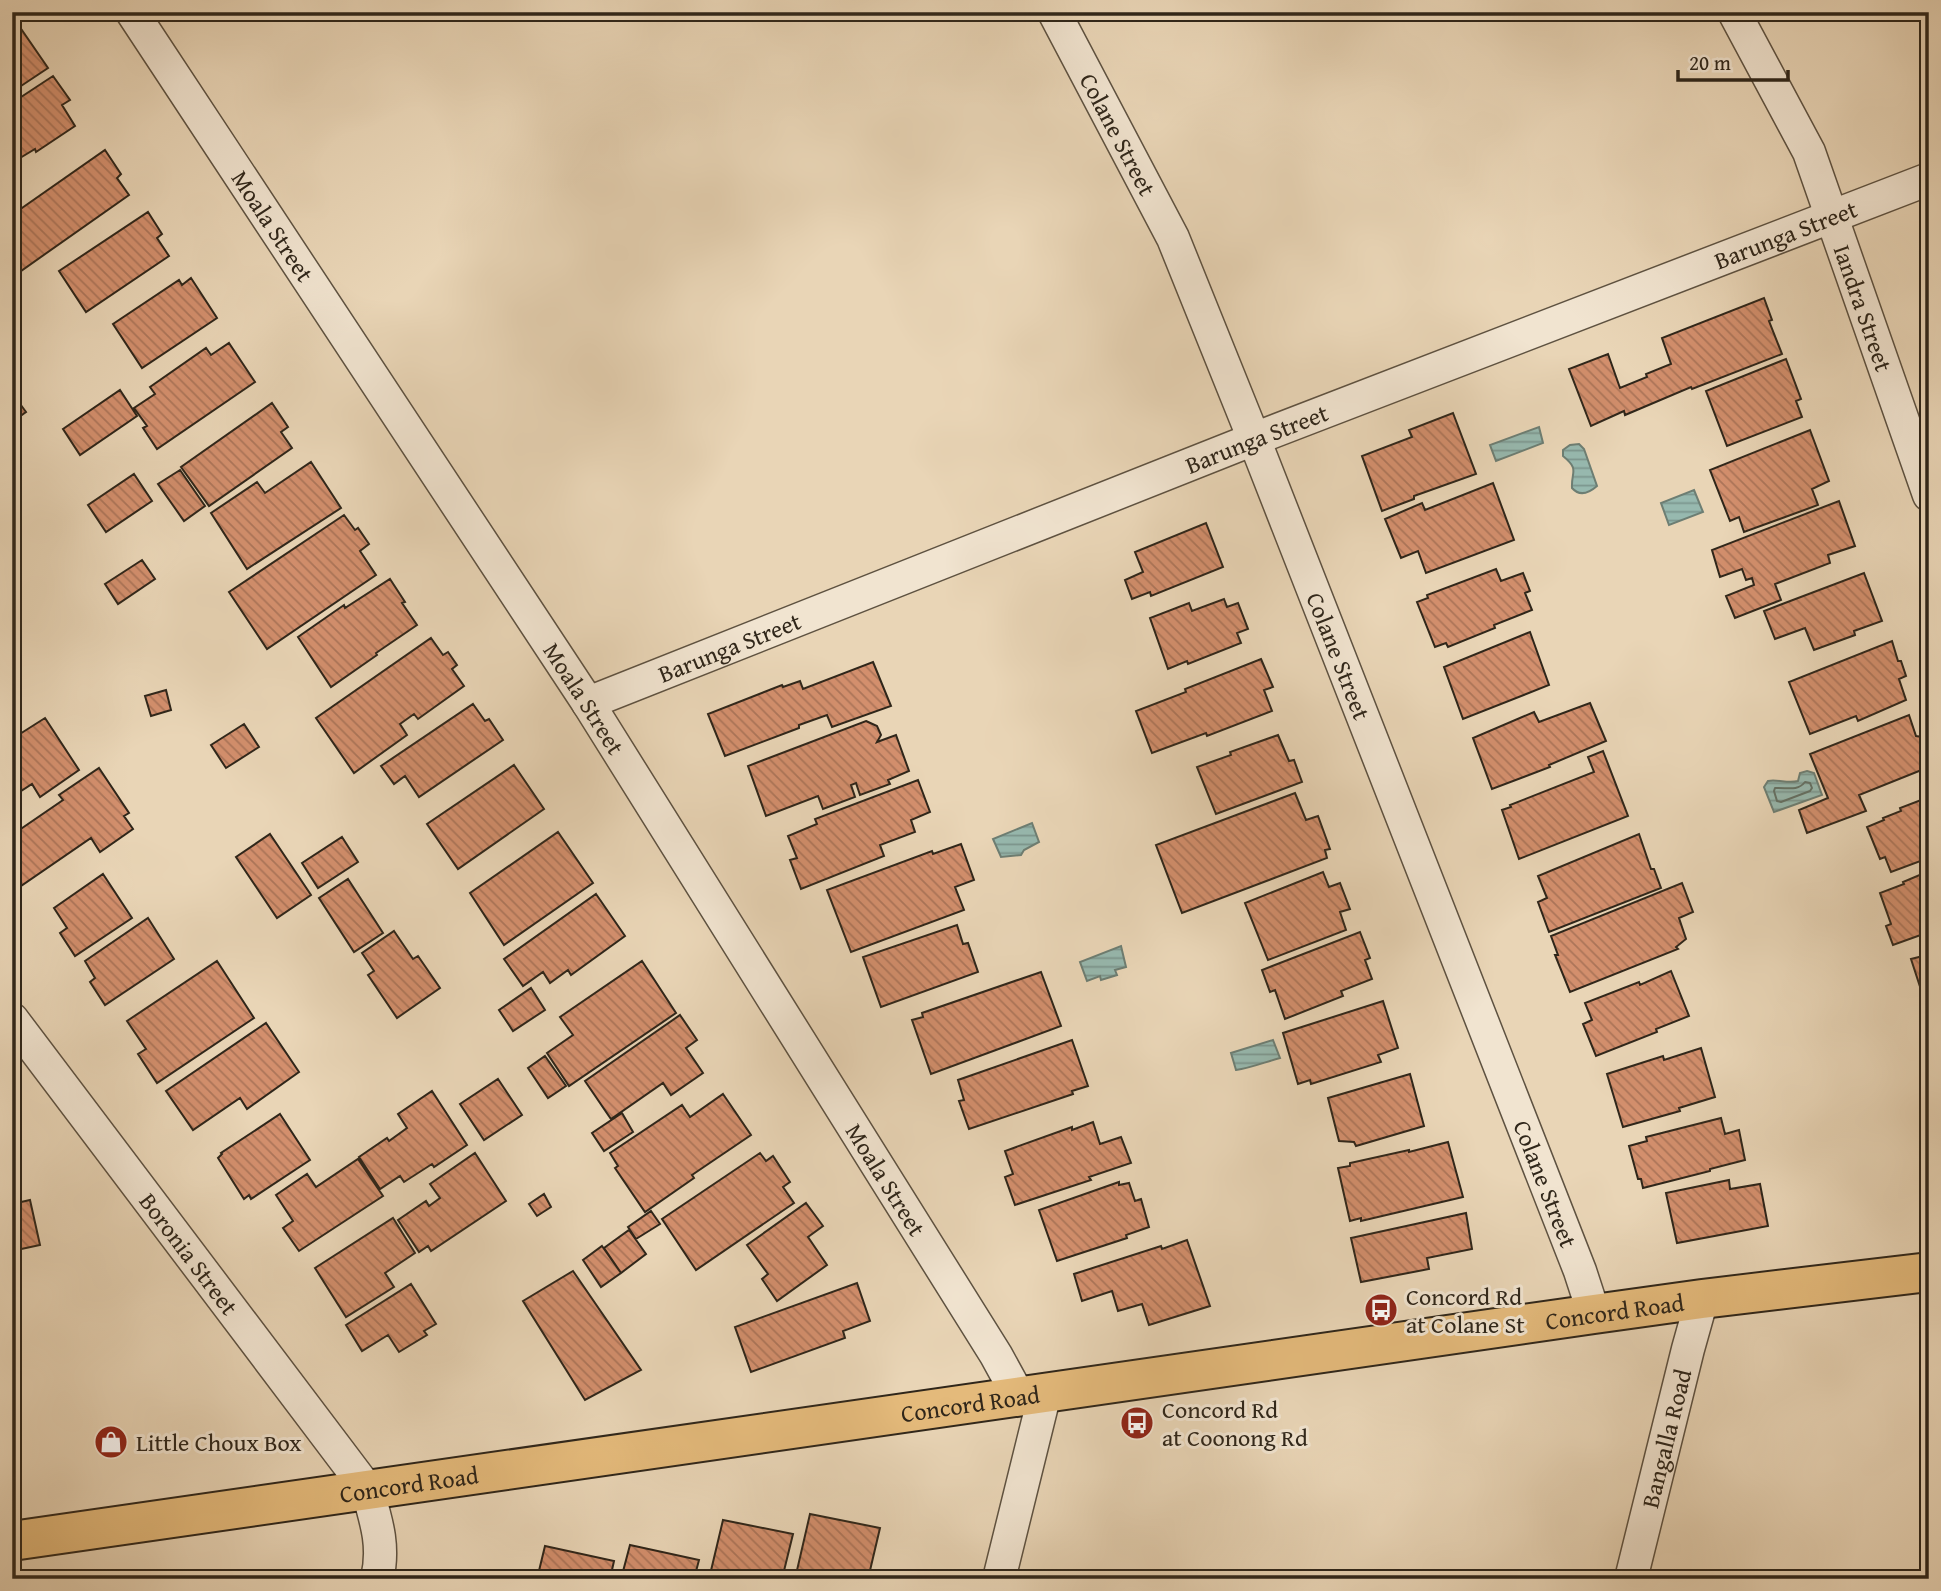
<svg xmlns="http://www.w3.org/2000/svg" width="1941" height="1591" font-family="'Gentium Book Plus',serif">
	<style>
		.water { fill: url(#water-rules); stroke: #6d7e73; stroke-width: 2 }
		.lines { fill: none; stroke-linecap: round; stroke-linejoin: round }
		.shore { stroke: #637064; stroke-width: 2 }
		.building { fill: url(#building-back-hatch); stroke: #2f261a; stroke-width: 2 }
		.minor-casing { stroke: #5e5241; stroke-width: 35 }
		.primary-casing { stroke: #2f261a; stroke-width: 42 }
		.minor { stroke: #f1e4d0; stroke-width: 32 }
		.primary { stroke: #e4ba7b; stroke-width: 38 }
		.labels { text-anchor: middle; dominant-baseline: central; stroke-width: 6; stroke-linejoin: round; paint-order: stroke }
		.street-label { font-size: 24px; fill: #2f261a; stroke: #f1e4d0 }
		.poi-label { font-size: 24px; fill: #2f261a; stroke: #f1e4d0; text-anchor: start }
	</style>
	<defs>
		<pattern id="water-rules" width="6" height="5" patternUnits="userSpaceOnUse" patternTransform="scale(1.75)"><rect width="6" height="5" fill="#97b9af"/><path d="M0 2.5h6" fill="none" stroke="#7c968e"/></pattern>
		<pattern id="building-back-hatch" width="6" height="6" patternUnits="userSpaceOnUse" patternTransform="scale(1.75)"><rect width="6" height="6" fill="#d38f6d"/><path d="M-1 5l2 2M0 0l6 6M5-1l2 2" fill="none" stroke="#ac7559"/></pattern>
	</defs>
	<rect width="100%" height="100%" fill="#e9d5b6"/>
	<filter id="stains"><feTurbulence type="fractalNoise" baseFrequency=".00286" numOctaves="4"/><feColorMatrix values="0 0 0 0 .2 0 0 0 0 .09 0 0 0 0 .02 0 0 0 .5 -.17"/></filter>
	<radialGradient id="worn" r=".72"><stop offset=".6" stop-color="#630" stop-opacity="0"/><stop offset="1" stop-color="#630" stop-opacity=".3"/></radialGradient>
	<path class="water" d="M 1539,427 L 1543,443 L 1496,461 L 1490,445 Z
		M 1579,444 L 1584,449 L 1597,486 C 1589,493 1580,497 1572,488 C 1571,471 1580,470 1563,456 L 1563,450 L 1570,445 Z
		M 1694,490 L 1703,512 L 1669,525 L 1661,503 Z
		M 1807,771 L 1814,773 L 1822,795 L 1774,812 L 1764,787 L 1768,781 C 1778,779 1788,784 1798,781 L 1800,773 Z
		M 1032,823 L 1039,842 L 1024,850 L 1021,855 L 1001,857 L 993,839 Z
		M 1121,946 L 1126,967 L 1115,970 L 1117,975 L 1101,980 L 1100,976 L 1087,981 L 1080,962 Z
		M 1273,1040 L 1280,1058 C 1265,1062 1251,1068 1236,1070 L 1231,1053 Z"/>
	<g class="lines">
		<path class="shore" d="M 1805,782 L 1810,783 L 1812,788 L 1810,791 L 1781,802 L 1777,801 L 1774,791 L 1775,788 C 1786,787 1797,792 1805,782 Z"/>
	</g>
	<path class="building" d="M 15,20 L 48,68 L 12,92 L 12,22 Z
		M 53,76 L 70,100 L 62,105 L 75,126 L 36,152 L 35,149 L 20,158 L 12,146 L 12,129 L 18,125 L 12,115 L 12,103 Z
		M 105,150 L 121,174 L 117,178 L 129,195 L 21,271 L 12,258 L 12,215 Z
		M 148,212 L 162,234 L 157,238 L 169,256 L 86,312 L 59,271 Z
		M 191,278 L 217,318 L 142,368 L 113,324 L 179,280 L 182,285 Z
		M 1764,298 L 1772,320 L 1769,321 L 1782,354 L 1692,389 L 1691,387 L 1625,415 L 1624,411 L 1591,426 L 1569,369 L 1608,354 L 1620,388 L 1647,377 L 1646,374 L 1671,364 L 1662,338 Z
		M 229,343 L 255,382 L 157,449 L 143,428 L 147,426 L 134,408 L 155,394 L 150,387 L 206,348 L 211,355 Z
		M 1786,359 L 1801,399 L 1796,401 L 1802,417 L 1727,446 L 1706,391 Z
		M 120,390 L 137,416 L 80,455 L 63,429 Z
		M 12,393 L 26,412 L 12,422 Z
		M 272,403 L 288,427 L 281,432 L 292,448 L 209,506 L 181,467 Z
		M 1453,413 L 1476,474 L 1414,496 L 1414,499 L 1382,511 L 1362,456 L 1412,437 L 1409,430 Z
		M 1810,430 L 1829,481 L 1812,489 L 1818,505 L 1744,532 L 1739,517 L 1730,521 L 1710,470 Z
		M 311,462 L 341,508 L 247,569 L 211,513 L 257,482 L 265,493 Z
		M 180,470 L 205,506 L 184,521 L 158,484 Z
		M 134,474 L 152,501 L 106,532 L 88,505 Z
		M 1493,483 L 1514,540 L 1426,573 L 1418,551 L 1401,558 L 1385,519 L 1422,503 L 1425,510 Z
		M 1839,501 L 1855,546 L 1828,555 L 1830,563 L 1775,584 L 1781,600 L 1735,618 L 1726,596 L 1754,585 L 1752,578 L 1746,580 L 1742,569 L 1720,577 L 1712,550 Z
		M 344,515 L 355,530 L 358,528 L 369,544 L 360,551 L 376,575 L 267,649 L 229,592 Z
		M 1206,523 L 1223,567 L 1151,596 L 1150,592 L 1132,599 L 1125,580 L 1143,572 L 1135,552 Z
		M 142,560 L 155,579 L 118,604 L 105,584 Z
		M 1496,569 L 1501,581 L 1523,573 L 1530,591 L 1525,593 L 1532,610 L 1494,625 L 1495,628 L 1448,647 L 1446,643 L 1435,647 L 1417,602 L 1428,598 L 1427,595 Z
		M 1864,573 L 1882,621 L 1854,631 L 1855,635 L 1814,650 L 1805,628 L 1775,639 L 1764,611 Z
		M 390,579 L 405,602 L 402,603 L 417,625 L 376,653 L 377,655 L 331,687 L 298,637 L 344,605 L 345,608 Z
		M 1224,599 L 1227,607 L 1238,603 L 1248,629 L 1237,633 L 1241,643 L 1188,664 L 1187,661 L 1168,669 L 1150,618 L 1189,603 L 1192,611 Z
		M 1530,632 L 1549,685 L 1463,719 L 1444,667 Z
		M 431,638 L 443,655 L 448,652 L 457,665 L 452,669 L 464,686 L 418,719 L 414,714 L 400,724 L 407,735 L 354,773 L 316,718 Z
		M 1892,641 L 1898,661 L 1901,661 L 1906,676 L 1899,679 L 1906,700 L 1858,721 L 1856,716 L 1810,734 L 1789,682 Z
		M 1261,659 L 1273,687 L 1264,690 L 1272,711 L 1207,736 L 1206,733 L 1152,753 L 1136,711 L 1186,692 L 1185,689 Z
		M 873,662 L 891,706 L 832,727 L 827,715 L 799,725 L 799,728 L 725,756 L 708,714 L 782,685 L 783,687 L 800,681 L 803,689 Z
		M 166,690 L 171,710 L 151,716 L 145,696 Z
		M 1590,703 L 1606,741 L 1549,765 L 1550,767 L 1492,789 L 1473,738 L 1534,712 L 1539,722 Z
		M 473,704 L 485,721 L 489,719 L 503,740 L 419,797 L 405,776 L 394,784 L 381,766 Z
		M 1909,715 L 1916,736 L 1929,738 L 1929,767 L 1859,795 L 1866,811 L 1807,833 L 1799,810 L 1828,798 L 1810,754 Z
		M 45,718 L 79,770 L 40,797 L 32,784 L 12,797 L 12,739 Z
		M 866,721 L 877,726 L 881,735 L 877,742 L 896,735 L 909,771 L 888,780 L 890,784 L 860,795 L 856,783 L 851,785 L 855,797 L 823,809 L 818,796 L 766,816 L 748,766 Z
		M 244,724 L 259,747 L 226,768 L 211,745 Z
		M 1278,735 L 1289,761 L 1294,760 L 1302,782 L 1216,814 L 1197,767 L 1231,755 L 1230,752 Z
		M 1603,751 L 1628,816 L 1519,859 L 1502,810 L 1511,807 L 1510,805 L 1594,772 L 1588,757 Z
		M 514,765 L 544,809 L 458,869 L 427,824 Z
		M 99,768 L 129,813 L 124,816 L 133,829 L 100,852 L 91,838 L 18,888 L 12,879 L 12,835 L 63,800 L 59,795 Z
		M 918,780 L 930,812 L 911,820 L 915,832 L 880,845 L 884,856 L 801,889 L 790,860 L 797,858 L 788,836 L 817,824 L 815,819 Z
		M 1295,793 L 1306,820 L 1318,816 L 1330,849 L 1325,850 L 1327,858 L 1182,913 L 1156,845 Z
		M 1929,797 L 1929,861 L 1924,863 L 1923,860 L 1891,872 L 1885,857 L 1880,859 L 1867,827 L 1884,820 L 1883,818 L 1901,811 L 1900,808 Z
		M 558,832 L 593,883 L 504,945 L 470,893 Z
		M 270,834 L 311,895 L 277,918 L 236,857 Z
		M 1639,834 L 1651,869 L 1654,869 L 1661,888 L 1549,932 L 1538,902 L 1547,898 L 1538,876 Z
		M 342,837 L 358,862 L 318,888 L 302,863 Z
		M 961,844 L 974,880 L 955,887 L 964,910 L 851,952 L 827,890 L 932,851 L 933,854 Z
		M 1929,871 L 1929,932 L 1893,945 L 1886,926 L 1891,924 L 1880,893 L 1904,884 L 1903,882 Z
		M 1323,872 L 1329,887 L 1340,883 L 1350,909 L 1340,912 L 1346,930 L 1268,960 L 1245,903 Z
		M 103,874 L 132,918 L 75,956 L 60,933 L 67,928 L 54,908 Z
		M 348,879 L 383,933 L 354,952 L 319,898 Z
		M 1682,883 L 1693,912 L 1679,918 L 1686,939 L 1676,947 L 1678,949 L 1570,992 L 1555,955 L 1558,955 L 1551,936 Z
		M 596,894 L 625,936 L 571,975 L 568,970 L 550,983 L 543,972 L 523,986 L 504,959 Z
		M 148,918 L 174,959 L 105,1005 L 90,982 L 95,978 L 85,961 Z
		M 957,925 L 963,944 L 968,943 L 978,972 L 881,1007 L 863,957 Z
		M 394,931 L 413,959 L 418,956 L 440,988 L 397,1018 L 368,975 L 374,971 L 362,953 Z
		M 1360,932 L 1370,958 L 1365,960 L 1372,979 L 1341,991 L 1343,996 L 1285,1019 L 1275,990 L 1270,992 L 1262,970 Z
		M 1929,947 L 1929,1001 L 1925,1002 L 1911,959 L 1923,956 L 1921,950 Z
		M 217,961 L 254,1018 L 157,1083 L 138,1054 L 146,1049 L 127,1021 Z
		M 642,961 L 676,1013 L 569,1086 L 547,1053 L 573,1035 L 560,1017 Z
		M 1671,971 L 1689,1016 L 1656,1029 L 1657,1032 L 1596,1056 L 1583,1024 L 1592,1020 L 1585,1003 L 1639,982 L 1640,985 Z
		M 1041,972 L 1061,1026 L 931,1074 L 912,1020 L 923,1017 L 922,1013 Z
		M 531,988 L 545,1010 L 513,1031 L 499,1010 Z
		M 1383,1001 L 1398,1048 L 1378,1055 L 1381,1062 L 1311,1084 L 1310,1080 L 1298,1084 L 1283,1033 Z
		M 680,1015 L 697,1040 L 686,1048 L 703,1073 L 671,1095 L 663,1083 L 611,1119 L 585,1081 Z
		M 266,1023 L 299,1072 L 247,1109 L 240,1098 L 193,1130 L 166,1091 Z
		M 1072,1040 L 1088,1086 L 1072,1091 L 1073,1094 L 969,1129 L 959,1101 L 964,1100 L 958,1080 Z
		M 1701,1048 L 1715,1097 L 1679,1108 L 1680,1111 L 1623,1127 L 1607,1074 L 1663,1056 L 1664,1060 Z
		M 545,1056 L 566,1086 L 548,1098 L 528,1068 Z
		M 1410,1074 L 1424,1126 L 1356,1146 L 1354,1142 L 1339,1141 L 1328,1098 Z
		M 498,1079 L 522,1115 L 484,1140 L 460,1104 Z
		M 432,1091 L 467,1145 L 434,1167 L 432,1164 L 404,1182 L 400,1176 L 380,1189 L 359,1157 L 387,1138 L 389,1141 L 407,1128 L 398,1114 Z
		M 723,1094 L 751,1135 L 692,1175 L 694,1178 L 645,1212 L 615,1168 L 618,1166 L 610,1153 L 682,1105 L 690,1117 Z
		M 622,1113 L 633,1132 L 604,1151 L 592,1133 Z
		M 280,1114 L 310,1160 L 251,1199 L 249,1195 L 244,1199 L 218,1158 L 222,1154 L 221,1153 Z
		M 1721,1118 L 1725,1134 L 1739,1130 L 1745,1160 L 1710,1169 L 1710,1171 L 1643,1188 L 1641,1179 L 1638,1179 L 1629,1146 L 1647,1141 L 1646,1137 Z
		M 1093,1122 L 1100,1144 L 1121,1137 L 1131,1163 L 1089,1177 L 1091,1180 L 1015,1205 L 1005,1177 L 1013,1174 L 1005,1151 L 1072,1127 L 1072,1130 Z
		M 1448,1142 L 1463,1197 L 1361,1221 L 1361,1218 L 1350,1221 L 1338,1168 L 1350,1166 L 1350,1163 L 1409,1150 L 1409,1152 Z
		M 475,1153 L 506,1201 L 431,1251 L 428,1246 L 419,1252 L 398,1220 L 426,1201 L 429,1206 L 440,1198 L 430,1184 Z
		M 760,1153 L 766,1161 L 773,1156 L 790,1182 L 783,1187 L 794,1203 L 696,1270 L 662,1219 Z
		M 358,1159 L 383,1196 L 299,1251 L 283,1228 L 293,1221 L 276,1195 L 307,1174 L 316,1187 Z
		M 1729,1180 L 1730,1189 L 1760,1184 L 1768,1226 L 1677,1243 L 1666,1193 Z
		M 1119,1182 L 1119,1185 L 1129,1183 L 1135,1201 L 1141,1199 L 1149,1227 L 1126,1235 L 1127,1238 L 1057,1261 L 1039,1210 Z
		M 544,1194 L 551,1207 L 537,1216 L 529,1204 Z
		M 30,1200 L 40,1245 L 12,1251 L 12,1204 Z
		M 806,1203 L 823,1226 L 808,1237 L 827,1265 L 777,1301 L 762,1279 L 768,1274 L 747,1245 Z
		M 651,1211 L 660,1224 L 636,1239 L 628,1227 Z
		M 1466,1213 L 1472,1249 L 1427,1258 L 1429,1269 L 1361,1282 L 1351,1238 Z
		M 393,1218 L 415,1253 L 385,1273 L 394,1287 L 346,1317 L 315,1268 Z
		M 629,1230 L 646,1254 L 621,1273 L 604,1248 Z
		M 1187,1240 L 1210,1306 L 1149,1325 L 1142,1304 L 1118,1311 L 1112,1291 L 1082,1301 L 1074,1274 L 1161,1246 L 1162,1249 Z
		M 602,1246 L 621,1273 L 601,1287 L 583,1260 Z
		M 573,1271 L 641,1370 L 585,1400 L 523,1301 Z
		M 857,1283 L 870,1321 L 843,1331 L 845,1338 L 751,1372 L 735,1327 Z
		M 411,1284 L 436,1324 L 424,1331 L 427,1335 L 399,1352 L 388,1335 L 362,1351 L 346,1325 Z
		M 810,1514 L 880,1528 L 868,1579 L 795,1579 Z
		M 723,1520 L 793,1534 L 782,1579 L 709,1579 Z
		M 630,1545 L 699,1560 L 694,1579 L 621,1579 Z
		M 545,1546 L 614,1561 L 610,1579 L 537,1579 Z"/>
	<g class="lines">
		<defs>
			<g id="minor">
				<path id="s1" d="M 132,12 L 588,703 L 996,1355 L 1019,1397"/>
				<path id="s2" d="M 1054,12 L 1173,238 L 1254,439 L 1580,1271 L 1594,1314"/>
				<path id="s3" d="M 1734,12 L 1809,152 L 1929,495"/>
				<path id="s4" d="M 588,703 L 1254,439 L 1929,179"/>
				<path id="s5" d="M 12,1019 L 367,1489 C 376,1520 385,1546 377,1579"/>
				<path d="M 999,1579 L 1045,1393"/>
				<path id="s6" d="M 1631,1579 L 1688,1349 L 1702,1299"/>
			</g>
			<g id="primary">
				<path id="s7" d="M 12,1541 L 1594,1314 L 1702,1299 L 1929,1272"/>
			</g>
		</defs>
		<use href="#minor" class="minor-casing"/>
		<use href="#primary" class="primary-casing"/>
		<use href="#minor" class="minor"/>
		<use href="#primary" class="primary"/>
	</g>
	<defs>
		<symbol id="bus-disc" viewBox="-11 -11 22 22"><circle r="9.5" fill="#8f2418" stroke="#f1e4d0"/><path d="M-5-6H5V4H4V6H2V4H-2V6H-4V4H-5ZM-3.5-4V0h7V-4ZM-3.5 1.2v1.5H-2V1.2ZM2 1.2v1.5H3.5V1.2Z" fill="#fff"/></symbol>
		<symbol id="shop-disc" viewBox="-11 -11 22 22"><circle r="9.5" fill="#8f2418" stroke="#f1e4d0"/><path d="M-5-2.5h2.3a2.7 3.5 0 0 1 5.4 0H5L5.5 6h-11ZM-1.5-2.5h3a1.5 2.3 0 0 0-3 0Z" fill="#fff"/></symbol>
	</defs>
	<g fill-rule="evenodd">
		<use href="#bus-disc" x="1362" y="1291" width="38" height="38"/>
		<use href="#bus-disc" x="1118" y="1404" width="38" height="38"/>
		<use href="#shop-disc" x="92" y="1423" width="38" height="38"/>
	</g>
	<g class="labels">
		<g class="street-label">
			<text stroke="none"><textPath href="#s2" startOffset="138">Colane Street</textPath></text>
			<text stroke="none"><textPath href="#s1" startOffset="256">Moala Street</textPath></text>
			<text stroke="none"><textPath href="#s4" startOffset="1286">Barunga Street</textPath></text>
			<text stroke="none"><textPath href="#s3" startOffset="324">Iandra Street</textPath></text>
			<text stroke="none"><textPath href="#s4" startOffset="719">Barunga Street</textPath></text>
			<text stroke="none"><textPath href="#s4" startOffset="152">Barunga Street</textPath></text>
			<text stroke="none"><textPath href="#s2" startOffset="705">Colane Street</textPath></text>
			<text stroke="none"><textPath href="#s1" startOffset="822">Moala Street</textPath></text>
			<text stroke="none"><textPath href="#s1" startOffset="1390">Moala Street</textPath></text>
			<text stroke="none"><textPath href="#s2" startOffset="1272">Colane Street</textPath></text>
			<text stroke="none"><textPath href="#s5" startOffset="294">Boronia Street</textPath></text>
			<text stroke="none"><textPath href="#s7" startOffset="1619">Concord Road</textPath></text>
			<text stroke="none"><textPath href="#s7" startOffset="968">Concord Road</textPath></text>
			<text stroke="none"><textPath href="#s6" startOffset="145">Bangalla Road</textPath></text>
			<text stroke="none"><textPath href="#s7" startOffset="401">Concord Road</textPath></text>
		</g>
		<g class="poi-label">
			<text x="1406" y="1296">Concord Rd<tspan x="1406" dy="28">at Colane St</tspan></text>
			<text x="1162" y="1409">Concord Rd<tspan x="1162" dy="28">at Coonong Rd</tspan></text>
			<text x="136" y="1442">Little Choux Box</text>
		</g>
	</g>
	<rect width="1941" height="1591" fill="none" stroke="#e9d5b6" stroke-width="42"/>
	<rect x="14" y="14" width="1913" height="1563" fill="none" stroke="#2f261a" stroke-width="3.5"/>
	<rect x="21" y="21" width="1899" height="1549" fill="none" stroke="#2f261a" stroke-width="2"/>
	<path d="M1678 70v10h110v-10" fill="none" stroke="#2f261a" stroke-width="3.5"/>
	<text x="1689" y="70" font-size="21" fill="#2f261a" stroke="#f1e4d0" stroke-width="5" paint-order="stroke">20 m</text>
	<rect width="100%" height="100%" filter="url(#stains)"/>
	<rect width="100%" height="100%" fill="url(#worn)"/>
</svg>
